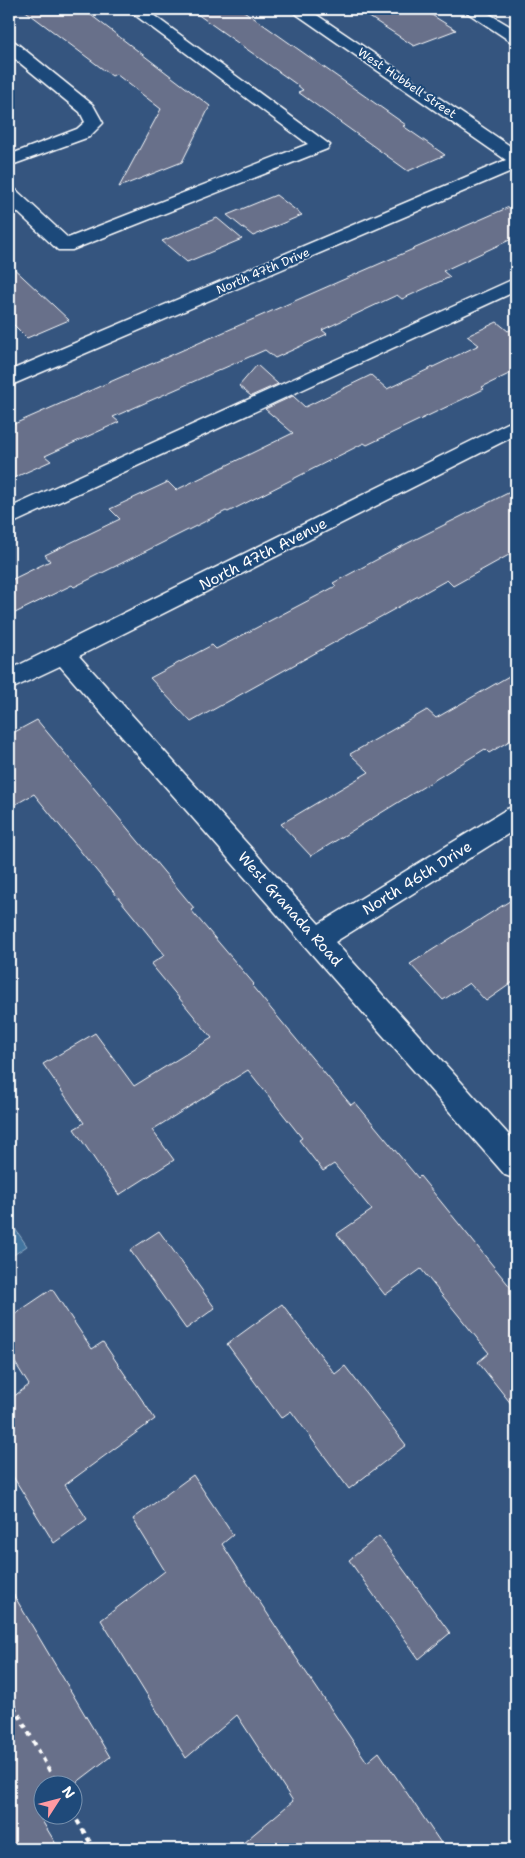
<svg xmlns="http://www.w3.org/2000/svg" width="525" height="1858" font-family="'Shantell Sans',sans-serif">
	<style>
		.water { fill: #4374a0; stroke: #8eacc6 }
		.building { fill: #676f8a; stroke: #fff }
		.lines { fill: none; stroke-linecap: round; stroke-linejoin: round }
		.minor-casing { stroke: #fff; stroke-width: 3 }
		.path { stroke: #fff; stroke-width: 4; stroke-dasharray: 5 5; stroke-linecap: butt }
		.minor { fill: #1f4a7a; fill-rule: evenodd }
		.labels { text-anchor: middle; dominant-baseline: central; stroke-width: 4; stroke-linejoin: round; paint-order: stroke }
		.far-street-label { font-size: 12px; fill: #fff; stroke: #1f4a7a }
		.street-label { font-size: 15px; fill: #fff; stroke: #1f4a7a }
	</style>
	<rect width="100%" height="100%" fill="#35557f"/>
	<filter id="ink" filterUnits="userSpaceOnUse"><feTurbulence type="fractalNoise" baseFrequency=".02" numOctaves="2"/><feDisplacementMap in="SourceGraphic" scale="10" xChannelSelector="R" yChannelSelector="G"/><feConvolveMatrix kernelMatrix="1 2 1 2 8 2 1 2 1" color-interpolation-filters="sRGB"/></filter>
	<g filter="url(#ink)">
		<path class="water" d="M 9,1220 L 27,1246 L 9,1258 Z"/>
		<path class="building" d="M 23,9 L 83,9 L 210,106 L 182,162 L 119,187 L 161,109 L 116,74 L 112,76 Z
			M 190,9 L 241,9 L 406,125 L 403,126 L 445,155 L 408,171 L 298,92 L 303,90 L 296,84 Z
			M 357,9 L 422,9 L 456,30 L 414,46 Z
			M 276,195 L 302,215 L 253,236 L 227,215 Z
			M 516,204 L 516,237 L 443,271 L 450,277 L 402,299 L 397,295 L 322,330 L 327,334 L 275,358 L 265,350 L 113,417 L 119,422 L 45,456 L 51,461 L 9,480 L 9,418 L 14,424 Z
			M 217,218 L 242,239 L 187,262 L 162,241 Z
			M 9,264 L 69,320 L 27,338 L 9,320 Z
			M 497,322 L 508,331 L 516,327 L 516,374 L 513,372 L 482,387 L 484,389 L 367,445 L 364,443 L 228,512 L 226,511 L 74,587 L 72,585 L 9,616 L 9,581 L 50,561 L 45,555 L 120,519 L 110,509 L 168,482 L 176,490 L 293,433 L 265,409 L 293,396 L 305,407 L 371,375 L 387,389 L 479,345 L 467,336 Z
			M 257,365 L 278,384 L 251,396 L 239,386 Z
			M 516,489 L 516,551 L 453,586 L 447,580 L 191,722 L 150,678 L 212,645 L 216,649 L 336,586 L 333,583 L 406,544 Z
			M 516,672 L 516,737 L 489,753 L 485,749 L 311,856 L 281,824 L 369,772 L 350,754 L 427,710 L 436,718 Z
			M 37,720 L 194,908 L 191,910 L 254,984 L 252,986 L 351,1105 L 355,1102 L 418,1178 L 420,1176 L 516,1294 L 516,1410 L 478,1362 L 489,1353 L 421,1269 L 385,1295 L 337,1234 L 372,1210 L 334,1164 L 323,1171 L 299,1140 L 302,1138 L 248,1070 L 152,1130 L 174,1160 L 119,1195 L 74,1129 L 84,1123 L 43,1064 L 95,1033 L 134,1086 L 212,1038 L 151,964 L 165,955 L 34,794 L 9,808 L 9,735 Z
			M 516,897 L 516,980 L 486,1001 L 469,983 L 443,1000 L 410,964 Z
			M 159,1231 L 215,1308 L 186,1329 L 130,1250 Z
			M 52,1289 L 92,1349 L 103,1342 L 155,1419 L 65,1485 L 87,1519 L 54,1543 L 9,1470 L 9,1400 L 29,1385 L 9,1353 L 9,1318 Z
			M 282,1304 L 335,1374 L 345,1366 L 406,1445 L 349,1489 L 291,1411 L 281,1418 L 227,1344 Z
			M 193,1475 L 233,1535 L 222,1544 L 295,1656 L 367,1762 L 379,1752 L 445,1849 L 236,1849 L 293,1801 L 237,1715 L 186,1758 L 101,1620 L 165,1571 L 133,1519 Z
			M 379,1536 L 450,1633 L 419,1659 L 349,1560 Z
			M 9,1587 L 110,1757 L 72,1786 L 42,1786 L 42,1810 L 38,1814 L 59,1849 L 9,1849 Z"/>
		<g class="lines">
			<defs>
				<path id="minor" d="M 127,9 L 145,9 L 330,145 L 327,149 L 72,250 L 58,250 L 9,204 L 9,188 L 16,190 L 68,238 L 308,144 Z
					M 289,9 L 308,9 L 516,150 L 516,169 L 9,386 L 9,371 L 506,160 Z
					M 462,9 L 481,9 L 516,30 L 516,42 L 510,41 Z
					M 9,41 L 15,42 L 93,105 L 103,123 L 89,137 L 9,166 L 9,155 L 77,129 L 85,122 L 80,112 L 9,54 Z
					M 516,278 L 516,291 L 9,525 L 9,508 Z
					M 516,419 L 516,435 L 79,656 L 319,924 L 507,809 L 516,806 L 516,829 L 335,942 L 516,1143 L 516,1179 L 505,1175 L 60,666 L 9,690 L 9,670 Z"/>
			</defs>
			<use href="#minor" class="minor-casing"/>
			<path class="path" d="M 9,1697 L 58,1786
				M 72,1812 L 94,1849"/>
			<use href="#minor" class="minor"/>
		</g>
	</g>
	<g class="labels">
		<g class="far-street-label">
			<text transform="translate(407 83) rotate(34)">West Hubbell Street</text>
			<text transform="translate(263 271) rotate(-23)">North 47th Drive</text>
		</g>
		<g class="street-label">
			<text transform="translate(263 554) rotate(-27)">North 47th Avenue</text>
			<text transform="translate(417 878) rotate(-32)">North 46th Drive</text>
			<text transform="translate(290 909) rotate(48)">West Granada Road</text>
		</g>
	</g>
	<rect width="525" height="1858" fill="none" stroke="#1f4a7a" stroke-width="30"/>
	<rect x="15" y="15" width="495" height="1828" fill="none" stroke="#fff" stroke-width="2" filter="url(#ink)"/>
	<g transform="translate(58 1800) rotate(54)"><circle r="24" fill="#1f4a7a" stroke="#7992af"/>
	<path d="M0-4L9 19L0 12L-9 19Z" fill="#ff9aa2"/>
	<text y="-8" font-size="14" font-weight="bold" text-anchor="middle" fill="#ffffff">N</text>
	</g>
</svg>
